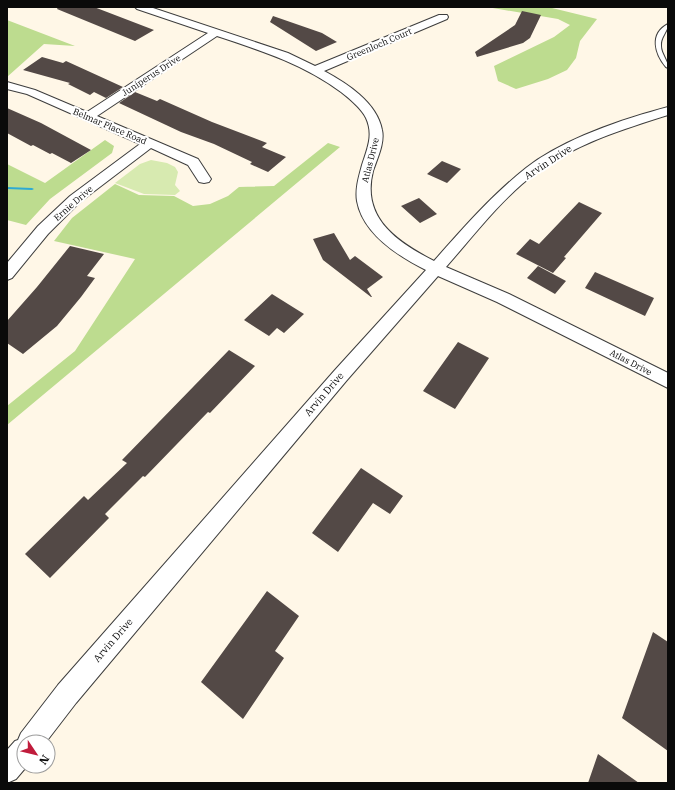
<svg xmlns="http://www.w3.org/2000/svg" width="675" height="790" font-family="'IBM Plex Serif',serif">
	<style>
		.green { fill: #d7eab0 }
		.forest { fill: #bddc8f }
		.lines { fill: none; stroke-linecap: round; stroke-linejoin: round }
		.stream { fill: #2daad4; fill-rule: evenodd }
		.building { fill: #534946 }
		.service-casing { stroke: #3d3d3d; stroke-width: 2 }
		.minor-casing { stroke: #3d3d3d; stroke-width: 2 }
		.service { fill: #fff; fill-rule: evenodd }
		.minor { fill: #fff; fill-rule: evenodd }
		.labels { text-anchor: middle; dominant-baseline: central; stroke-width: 4; stroke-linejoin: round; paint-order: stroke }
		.far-street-label { font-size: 9px; fill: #0a0a0a; stroke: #fff }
		.street-label { font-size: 10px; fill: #0a0a0a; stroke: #fff }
	</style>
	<rect width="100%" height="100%" fill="#fff7e7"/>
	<path class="green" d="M 151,160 L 167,163 L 175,167 L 178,172 L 175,185 L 180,191 L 175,195 L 144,194 L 115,183 L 140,164 Z"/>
	<path class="forest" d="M 487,7 L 548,7 L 597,19 L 580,41 L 576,58 L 567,70 L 548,79 L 516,89 L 498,81 L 494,66 L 554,37 L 570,25 L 558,19 Z
		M 7,20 L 75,46 L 44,44 L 7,77 Z
		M 105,140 L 114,146 L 112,153 L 50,199 L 26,225 L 7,220 L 7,164 L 45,183 Z
		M 328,143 L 340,147 L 7,425 L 7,406 L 75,351 L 135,259 L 54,241 L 72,218 L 115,184 L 139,195 L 174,196 L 193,206 L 210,204 L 228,196 L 239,187 L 274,186 Z"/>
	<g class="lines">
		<path class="stream" d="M 7,187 L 32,188 L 34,189 L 32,190 L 7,189 Z"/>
	</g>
	<path class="building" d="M 58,7 L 94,7 L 154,30 L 135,41 L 57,9 Z
		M 522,11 L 541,15 L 530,38 L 523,43 L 477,57 L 475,52 L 515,25 Z
		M 273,16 L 322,33 L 337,42 L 316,51 L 270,22 Z
		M 42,57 L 63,63 L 66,61 L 123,87 L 106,98 L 94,92 L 90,95 L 68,84 L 70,83 L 23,70 Z
		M 135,92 L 157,101 L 160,99 L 212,122 L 267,143 L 262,147 L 286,157 L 268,172 L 250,164 L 252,162 L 214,144 L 181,132 L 119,103 Z
		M 7,108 L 41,123 L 91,150 L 71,163 L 52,153 L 50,154 L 33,145 L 31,146 L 7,133 Z
		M 442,161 L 461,169 L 447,183 L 427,174 Z
		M 419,198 L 437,214 L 420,223 L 401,206 Z
		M 579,202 L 602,213 L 564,257 L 566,258 L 553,273 L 516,254 L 530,239 L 539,244 Z
		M 334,233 L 350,260 L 355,256 L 383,277 L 367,289 L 372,297 L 371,297 L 323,260 L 313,239 Z
		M 70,246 L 104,254 L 87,276 L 95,278 L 81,297 L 57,326 L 23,354 L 7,343 L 7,321 L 37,287 Z
		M 538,266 L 566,281 L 555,294 L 527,278 Z
		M 595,272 L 654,298 L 645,316 L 585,288 Z
		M 272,294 L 304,314 L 284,333 L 277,328 L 269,336 L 244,320 Z
		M 458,342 L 489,358 L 455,409 L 423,391 Z
		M 229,350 L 255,366 L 210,413 L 208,412 L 145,477 L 143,476 L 105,514 L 109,518 L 50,578 L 25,554 L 84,496 L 88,500 L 127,463 L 122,460 Z
		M 361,468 L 403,496 L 390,514 L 373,503 L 338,552 L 312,533 Z
		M 267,591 L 299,616 L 275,651 L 284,658 L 243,719 L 201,682 Z
		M 653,632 L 668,642 L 668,751 L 622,718 Z
		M 598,754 L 639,783 L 588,783 Z"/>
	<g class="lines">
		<defs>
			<path id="service" d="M 668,24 C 668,32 660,37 661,46 C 661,54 668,60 668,68 L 666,67 C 655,54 649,34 668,24 Z"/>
			<path id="minor" d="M 135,7 L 150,7 L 288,53 L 315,66 L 439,15 L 447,15 L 448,17 L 447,19 L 324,71 C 346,83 377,102 382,130 C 385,143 377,159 373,171 C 361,218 397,242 434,261 C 463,228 492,195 526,168 C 563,139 623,119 668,107 L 668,115 C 621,130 578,143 537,172 C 502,198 475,234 446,267 L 509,294 L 668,373 L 668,388 L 497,302 L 438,276 L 347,380 L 76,703 L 46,742 L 24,742 L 24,766 L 27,766 L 16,779 L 7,783 L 7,750 L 15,741 L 18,740 L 21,733 L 58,685 L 335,370 L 426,270 C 398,256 363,234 357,201 C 355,189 359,176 362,165 C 367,149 374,135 366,118 C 361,108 350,99 341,92 C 303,64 262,51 217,36 L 97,116 L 198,159 L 211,179 L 209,182 L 204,183 L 199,182 L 188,165 L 151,148 L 80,202 L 48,234 L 12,278 L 7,280 L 7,263 L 38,226 L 70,196 L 140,144 L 27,94 L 7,89 L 7,82 L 35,90 L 87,112 L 208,33 L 137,9 Z"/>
		</defs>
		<use href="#service" class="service-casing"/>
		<use href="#minor" class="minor-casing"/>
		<use href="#service" class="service"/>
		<use href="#minor" class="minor"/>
	</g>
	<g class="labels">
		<g class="far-street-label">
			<text transform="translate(379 44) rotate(-23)">Greenloch Court</text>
			<text transform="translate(151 75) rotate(-33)">Juniperus Drive</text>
			<text transform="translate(110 126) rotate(23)">Belmar Place Road</text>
			<text transform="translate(370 160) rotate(-76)">Atlas Drive</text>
			<text transform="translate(73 203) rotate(-41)">Ernie Drive</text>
			<text transform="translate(631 362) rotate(27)">Atlas Drive</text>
		</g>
		<g class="street-label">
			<text transform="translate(548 162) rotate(-33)">Arvin Drive</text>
			<text transform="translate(324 394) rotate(-49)">Arvin Drive</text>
			<text transform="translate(113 640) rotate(-49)">Arvin Drive</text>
		</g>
	</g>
	<rect width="675" height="790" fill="none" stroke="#0a0a0a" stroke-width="16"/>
	<g transform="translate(36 754) rotate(125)"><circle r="19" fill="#ffffff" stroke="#9d9d9d"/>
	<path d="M0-3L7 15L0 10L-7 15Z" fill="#c01c3c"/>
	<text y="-6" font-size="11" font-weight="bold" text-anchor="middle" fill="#0a0a0a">N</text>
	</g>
</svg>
